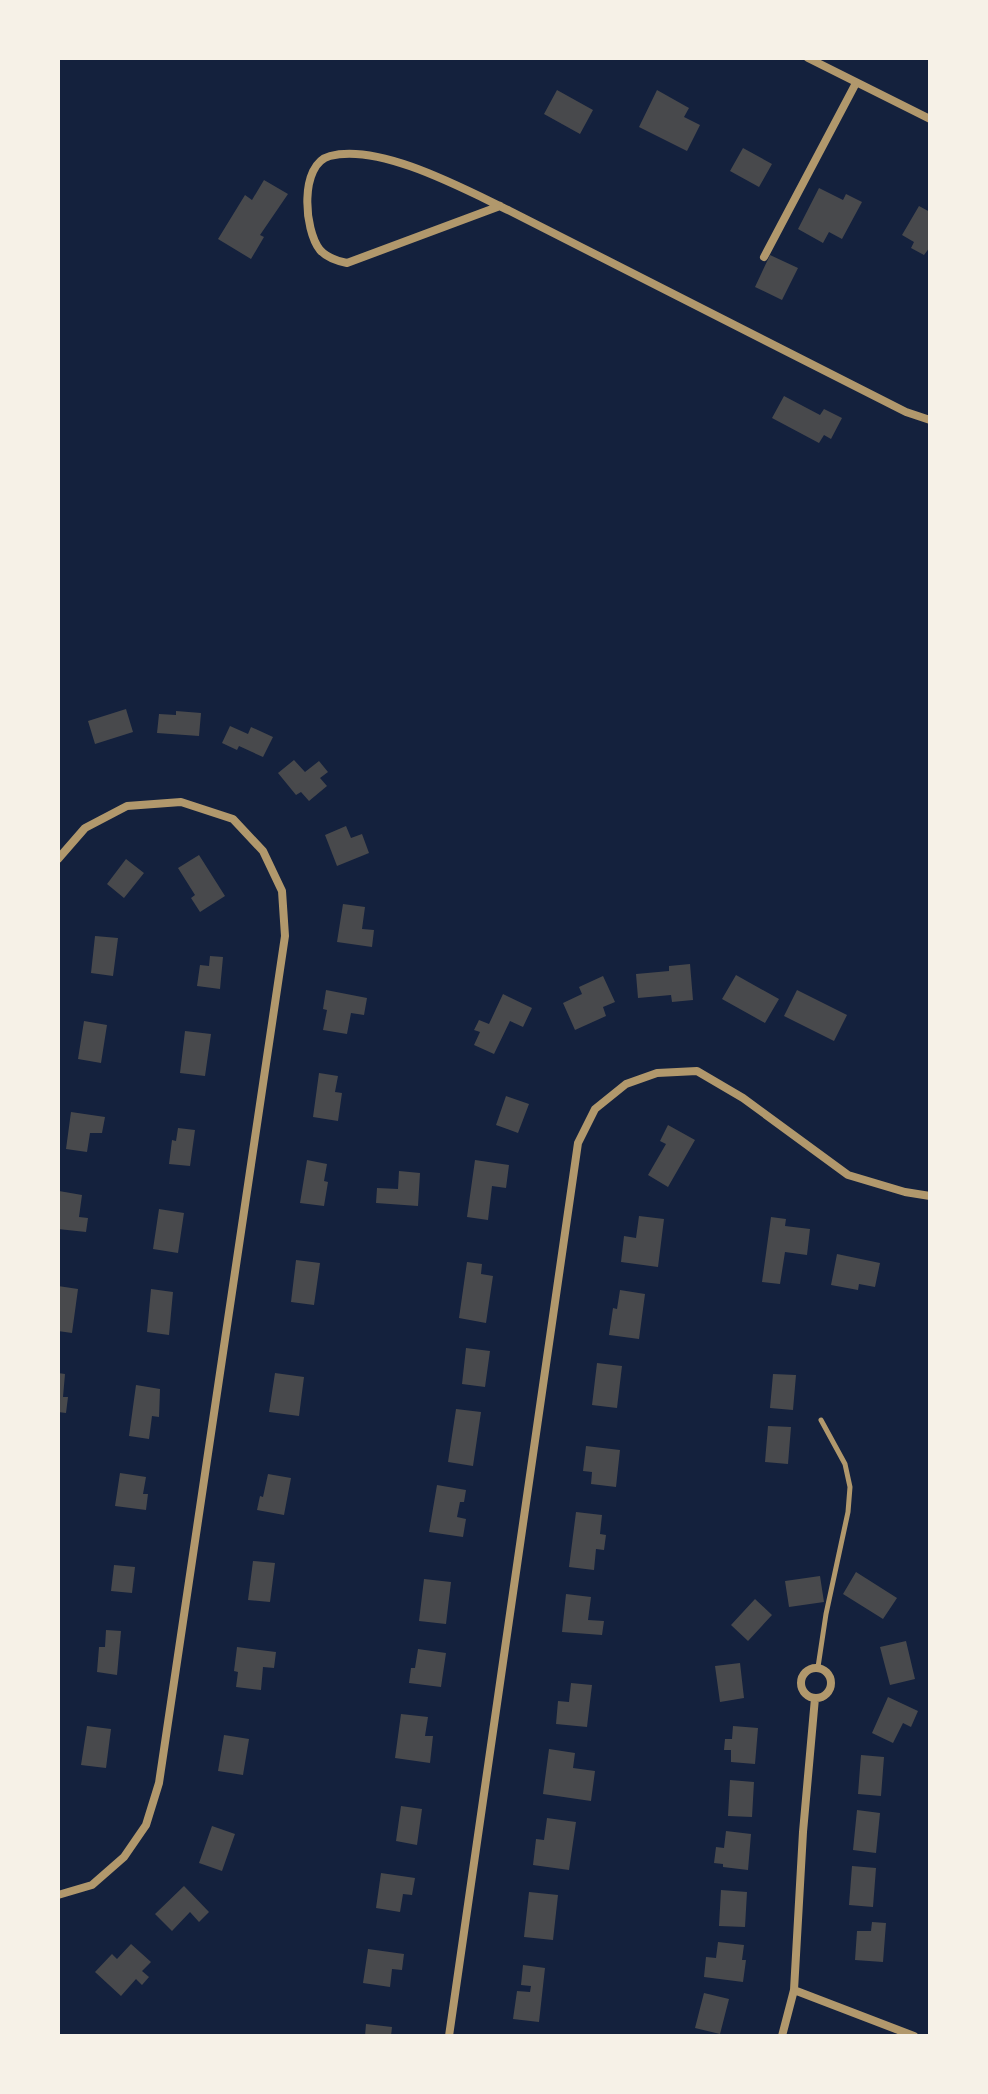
<svg xmlns="http://www.w3.org/2000/svg" width="988" height="2094" font-family="'Noto Sans',sans-serif">
	<style>
		.building { fill: #48494c }
		.lines { fill: none; stroke-linecap: round; stroke-linejoin: round }
		.service { stroke: #b1986c; stroke-width: 5 }
		.minor { stroke: #b1986c; stroke-width: 8 }
	</style>
	<rect width="100%" height="100%" fill="#14213d"/>
	<path class="building" d="M 557,90 L 593,110 L 580,134 L 544,114 Z
		M 657,90 L 689,108 L 684,117 L 700,125 L 687,151 L 639,127 Z
		M 743,148 L 772,164 L 759,187 L 730,171 Z
		M 264,180 L 288,194 L 260,235 L 264,237 L 251,259 L 218,239 L 245,195 L 252,200 Z
		M 819,188 L 843,200 L 846,194 L 862,202 L 842,239 L 829,232 L 823,243 L 798,229 Z
		M 919,206 L 930,212 L 930,247 L 924,255 L 911,248 L 914,242 L 902,235 Z
		M 770,255 L 798,268 L 782,300 L 755,287 Z
		M 784,396 L 820,415 L 824,409 L 842,418 L 831,439 L 824,435 L 819,443 L 772,418 Z
		M 126,709 L 133,732 L 95,744 L 88,721 Z
		M 176,711 L 201,713 L 199,736 L 157,733 L 159,714 L 176,715 Z
		M 230,726 L 248,734 L 251,727 L 273,737 L 263,757 L 239,746 L 237,750 L 222,743 Z
		M 294,760 L 305,772 L 319,761 L 328,772 L 320,778 L 327,786 L 309,801 L 301,792 L 296,795 L 278,773 Z
		M 346,826 L 351,838 L 362,834 L 369,853 L 337,866 L 325,835 Z
		M 199,855 L 225,896 L 200,912 L 191,898 L 195,895 L 178,868 Z
		M 126,859 L 144,873 L 124,898 L 107,884 Z
		M 343,904 L 365,907 L 362,929 L 374,930 L 372,947 L 337,942 Z
		M 95,936 L 118,938 L 113,976 L 91,973 Z
		M 210,956 L 223,957 L 220,989 L 197,986 L 200,965 L 209,966 Z
		M 690,964 L 693,1000 L 672,1002 L 671,995 L 638,998 L 636,974 L 669,971 L 669,966 Z
		M 736,975 L 779,999 L 765,1023 L 722,999 Z
		M 603,976 L 615,1002 L 603,1007 L 606,1016 L 575,1030 L 563,1003 L 582,994 L 579,987 Z
		M 326,990 L 367,998 L 364,1015 L 351,1013 L 347,1034 L 323,1030 L 327,1010 L 323,1009 Z
		M 797,990 L 847,1015 L 834,1041 L 784,1016 Z
		M 503,994 L 532,1008 L 523,1027 L 510,1021 L 494,1054 L 474,1045 L 480,1032 L 474,1030 L 479,1020 L 489,1024 Z
		M 84,1021 L 107,1025 L 101,1063 L 78,1059 Z
		M 185,1031 L 211,1034 L 205,1076 L 180,1073 Z
		M 319,1073 L 338,1076 L 335,1092 L 342,1093 L 338,1121 L 313,1117 Z
		M 506,1096 L 529,1104 L 518,1133 L 496,1125 Z
		M 71,1112 L 105,1117 L 102,1133 L 90,1133 L 87,1152 L 66,1149 Z
		M 668,1125 L 695,1140 L 668,1187 L 648,1175 L 666,1144 L 660,1141 Z
		M 178,1128 L 195,1130 L 190,1166 L 169,1164 L 172,1140 L 176,1141 Z
		M 307,1160 L 327,1164 L 324,1181 L 328,1182 L 324,1206 L 300,1203 Z
		M 475,1160 L 509,1165 L 506,1188 L 492,1186 L 488,1220 L 467,1217 Z
		M 399,1171 L 420,1173 L 418,1206 L 376,1203 L 377,1188 L 398,1189 Z
		M 59,1191 L 82,1195 L 79,1217 L 88,1218 L 86,1232 L 58,1229 Z
		M 159,1209 L 184,1213 L 178,1253 L 153,1249 Z
		M 639,1216 L 664,1219 L 658,1267 L 621,1262 L 624,1236 L 636,1238 Z
		M 771,1217 L 786,1219 L 785,1226 L 810,1229 L 807,1255 L 785,1252 L 780,1284 L 762,1282 Z
		M 837,1254 L 880,1263 L 875,1287 L 859,1284 L 858,1290 L 831,1285 Z
		M 296,1260 L 320,1263 L 314,1305 L 291,1302 Z
		M 467,1262 L 482,1264 L 481,1274 L 493,1276 L 486,1323 L 459,1318 Z
		M 58,1286 L 78,1289 L 72,1333 L 58,1331 Z
		M 151,1289 L 173,1292 L 169,1335 L 147,1332 Z
		M 620,1290 L 645,1294 L 639,1339 L 609,1335 L 613,1308 L 617,1309 Z
		M 466,1348 L 490,1351 L 485,1387 L 462,1384 Z
		M 597,1363 L 622,1366 L 617,1408 L 592,1405 Z
		M 58,1373 L 65,1374 L 63,1397 L 68,1397 L 66,1413 L 58,1412 Z
		M 275,1373 L 304,1377 L 299,1416 L 269,1412 Z
		M 773,1374 L 796,1375 L 793,1410 L 770,1408 Z
		M 136,1385 L 160,1389 L 159,1417 L 152,1416 L 149,1439 L 129,1436 Z
		M 456,1409 L 481,1412 L 473,1466 L 448,1462 Z
		M 768,1426 L 791,1427 L 788,1464 L 765,1462 Z
		M 586,1446 L 620,1450 L 616,1487 L 591,1484 L 592,1472 L 583,1471 Z
		M 120,1473 L 146,1477 L 143,1494 L 148,1494 L 146,1510 L 115,1506 Z
		M 268,1474 L 291,1478 L 284,1515 L 257,1510 L 260,1496 L 263,1497 Z
		M 437,1485 L 466,1490 L 464,1502 L 460,1502 L 457,1517 L 466,1519 L 463,1537 L 429,1532 Z
		M 576,1512 L 602,1515 L 600,1534 L 606,1535 L 604,1550 L 596,1549 L 594,1570 L 569,1567 Z
		M 253,1561 L 275,1563 L 270,1602 L 248,1600 Z
		M 114,1565 L 135,1567 L 132,1593 L 111,1591 Z
		M 856,1572 L 897,1598 L 883,1619 L 843,1594 Z
		M 820,1576 L 824,1602 L 789,1607 L 785,1581 Z
		M 424,1579 L 451,1582 L 446,1624 L 419,1621 Z
		M 566,1594 L 591,1597 L 588,1620 L 604,1621 L 602,1635 L 562,1632 Z
		M 755,1599 L 772,1615 L 748,1641 L 731,1625 Z
		M 106,1630 L 121,1631 L 117,1675 L 97,1672 L 99,1647 L 105,1647 Z
		M 906,1641 L 915,1679 L 890,1685 L 880,1647 Z
		M 237,1647 L 276,1652 L 274,1668 L 263,1667 L 261,1690 L 236,1687 L 238,1672 L 234,1671 Z
		M 418,1649 L 446,1653 L 441,1687 L 409,1683 L 411,1668 L 415,1668 Z
		M 740,1663 L 744,1698 L 720,1702 L 715,1666 Z
		M 571,1683 L 592,1685 L 587,1727 L 556,1724 L 558,1701 L 569,1702 Z
		M 888,1697 L 918,1711 L 911,1727 L 903,1723 L 893,1743 L 872,1733 Z
		M 401,1714 L 428,1717 L 425,1736 L 433,1736 L 430,1763 L 395,1758 Z
		M 87,1726 L 111,1729 L 106,1768 L 81,1765 Z
		M 733,1726 L 758,1728 L 755,1764 L 731,1762 L 731,1750 L 724,1750 L 725,1739 L 732,1739 Z
		M 224,1735 L 249,1739 L 243,1775 L 218,1771 Z
		M 549,1749 L 575,1753 L 573,1768 L 595,1771 L 591,1801 L 543,1794 Z
		M 861,1755 L 884,1757 L 881,1796 L 858,1794 Z
		M 730,1780 L 754,1782 L 752,1817 L 728,1816 Z
		M 401,1806 L 422,1809 L 417,1845 L 396,1841 Z
		M 857,1810 L 880,1813 L 876,1853 L 853,1850 Z
		M 547,1818 L 576,1822 L 569,1870 L 533,1865 L 536,1839 L 544,1840 Z
		M 212,1826 L 235,1834 L 222,1871 L 199,1863 Z
		M 726,1831 L 751,1834 L 748,1870 L 723,1867 L 723,1864 L 714,1863 L 716,1847 L 724,1848 Z
		M 852,1866 L 876,1868 L 873,1907 L 849,1905 Z
		M 381,1873 L 415,1878 L 412,1895 L 403,1894 L 400,1912 L 376,1908 Z
		M 184,1886 L 209,1912 L 199,1922 L 190,1912 L 172,1931 L 155,1914 Z
		M 721,1890 L 747,1892 L 745,1927 L 719,1926 Z
		M 529,1892 L 558,1895 L 553,1940 L 524,1937 Z
		M 872,1922 L 886,1923 L 883,1962 L 855,1960 L 857,1931 L 871,1931 Z
		M 718,1942 L 744,1945 L 742,1960 L 746,1960 L 743,1982 L 704,1977 L 706,1957 L 716,1958 Z
		M 131,1944 L 151,1962 L 142,1971 L 149,1977 L 142,1985 L 136,1979 L 121,1996 L 95,1972 L 112,1954 L 117,1959 Z
		M 368,1949 L 404,1954 L 402,1970 L 392,1969 L 390,1987 L 363,1983 Z
		M 523,1965 L 545,1968 L 539,2022 L 513,2019 L 517,1991 L 530,1992 L 531,1986 L 521,1985 Z
		M 704,1993 L 729,1999 L 720,2034 L 695,2028 Z
		M 366,2024 L 392,2027 L 391,2036 L 365,2036 Z"/>
	<g class="lines">
		<path class="service" d="M 818,1667 L 826,1614 L 848,1512 L 850,1487 L 845,1464 L 821,1420"/>
		<path class="minor" d="M 808,58 L 930,119
			M 500,206 L 347,263 C 337,261 327,258 320,250 C 304,230 299,164 330,156 C 380,143 464,189 510,211 L 906,412 L 930,420
			M 764,257 L 856,83
			M 58,859 L 85,828 L 127,806 L 181,802 L 233,819 L 263,851 L 282,891 L 285,936 L 159,1783 L 146,1825 L 124,1857 L 92,1885 L 58,1895
			M801 1683a15 15 0 1 1 30 0a15 15 0 1 1-30 0Z
			M 794,1990 L 914,2036
			M 449,2036 L 578,1143 L 595,1109 L 626,1084 L 657,1073 L 697,1071 L 743,1098 L 848,1175 L 905,1192 L 930,1196
			M 782,2036 L 794,1990 L 803,1832 L 815,1698"/>
	</g>
	<rect width="988" height="2094" fill="none" stroke="#f6f1e7" stroke-width="120"/>
</svg>
